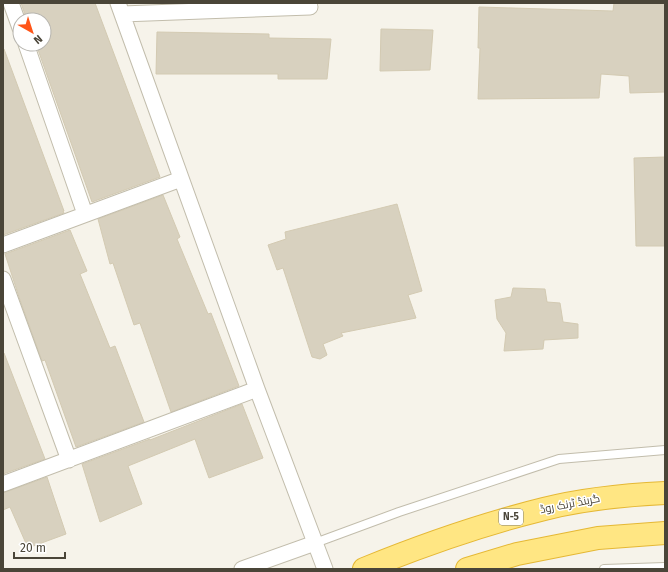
<svg xmlns="http://www.w3.org/2000/svg" width="668" height="572" font-family="'Fira Sans',Cairo,sans-serif">
	<style>
		.building { fill: #d8d1bf; stroke: #d3cab2 }
		.lines { fill: none; stroke-linecap: round; stroke-linejoin: round }
		.service-casing { stroke: #c2bdac; stroke-width: 10 }
		.minor-casing { stroke: #c2bdac; stroke-width: 17 }
		.trunk-casing { stroke: #e5b835; stroke-width: 24 }
		.service { stroke: #fff; stroke-width: 8 }
		.minor { stroke: #fff; stroke-width: 15 }
		.trunk { stroke: #ffe683; stroke-width: 22 }
		.labels { text-anchor: middle; dominant-baseline: central; stroke-width: 3; stroke-linejoin: round; paint-order: stroke }
		.shield { fill: #fff; stroke: #807d74; stroke-width: 1 }
		.shield-label { font-size: 10px; font-weight: bold; fill: #4a4538 }
		.street-label { font-size: 11px; fill: #4a4538; stroke: #fff }
	</style>
	<rect width="100%" height="100%" fill="#f6f3ea"/>
	<path class="building" d="M 21,3 L 95,3 L 160,177 L 92,202 L 36,44 L 44,44 L 44,20 L 27,20 Z
		M 614,3 L 665,3 L 665,92 L 630,93 L 629,76 L 601,74 L 599,98 L 478,99 L 480,48 L 478,48 L 479,7 L 613,11 Z
		M 381,29 L 433,30 L 430,70 L 380,71 Z
		M 157,32 L 269,34 L 269,38 L 331,39 L 327,79 L 278,79 L 278,74 L 156,74 Z
		M 4,49 L 64,211 L 63,211 L 64,213 L 3,235 L 3,50 Z
		M 665,157 L 665,246 L 636,246 L 634,158 Z
		M 163,195 L 180,237 L 177,239 L 208,314 L 211,313 L 239,386 L 171,412 L 140,323 L 134,325 L 113,263 L 110,264 L 98,219 Z
		M 397,204 L 422,291 L 408,295 L 416,318 L 341,333 L 343,336 L 323,344 L 327,355 L 320,359 L 312,357 L 283,268 L 277,270 L 268,245 L 286,239 L 285,232 Z
		M 70,230 L 87,271 L 80,274 L 110,348 L 115,346 L 144,422 L 76,447 L 45,360 L 42,361 L 20,300 L 5,254 Z
		M 513,288 L 545,289 L 547,302 L 560,303 L 563,322 L 578,324 L 578,338 L 544,340 L 543,349 L 504,351 L 506,333 L 497,319 L 495,300 L 511,297 Z
		M 3,353 L 4,353 L 45,459 L 3,474 Z
		M 242,404 L 263,458 L 209,478 L 195,439 L 128,466 L 142,504 L 100,522 L 82,464 L 150,439 L 150,440 Z
		M 47,477 L 66,534 L 28,548 L 10,507 L 3,510 L 3,493 Z"/>
	<g class="lines">
		<defs>
			<path id="service" d="M 315,543 L 399,512 L 559,459 L 665,450
				M 604,569 L 665,567"/>
			<path id="minor" d="M 11,3 L 20,28
				M 118,3 L 257,389 L 325,569
				M 122,14 L 310,7
				M 26,44 L 85,214
				M 3,245 L 181,179
				M 3,279 L 69,460
				M 3,484 L 257,389
				M 242,569 L 315,543"/>
			<path id="trunk" d="M 364,569 C 423,545 483,524 544,509 C 583,499 624,495 665,493
				M 467,569 L 517,554 L 598,538 L 665,533"/>
		</defs>
		<use href="#service" class="service-casing"/>
		<use href="#minor" class="minor-casing"/>
		<use href="#trunk" class="trunk-casing"/>
		<use href="#service" class="service"/>
		<use href="#minor" class="minor"/>
		<use href="#trunk" class="trunk"/>
	</g>
	<g class="labels">
		<rect class="shield" x="499" y="509" width="24" height="16" rx="3"/>
		<g class="shield-label">
			<text x="511" y="517">N-5</text>
		</g>
		<g class="street-label">
			<text transform="translate(570 504) rotate(-11)">گرینڈ ٹرنک روڈ</text>
		</g>
	</g>
	<rect width="668" height="572" fill="none" stroke="#4a4538" stroke-width="8"/>
	<g transform="translate(32 32) rotate(141)"><circle r="19" fill="#ffffff" stroke="#b7b5af"/>
	<path d="M0-3L7 15L0 10L-7 15Z" fill="#ff5518"/>
	<text y="-6" font-size="11" font-weight="bold" text-anchor="middle" fill="#4a4538">N</text>
	</g>
	<path d="M14 552v6h51v-6" fill="none" stroke="#4a4538" stroke-width="2"/>
	<text x="20" y="552" font-size="12" fill="#4a4538" stroke="#ffffff" stroke-width="3" paint-order="stroke">20 m</text>
</svg>
